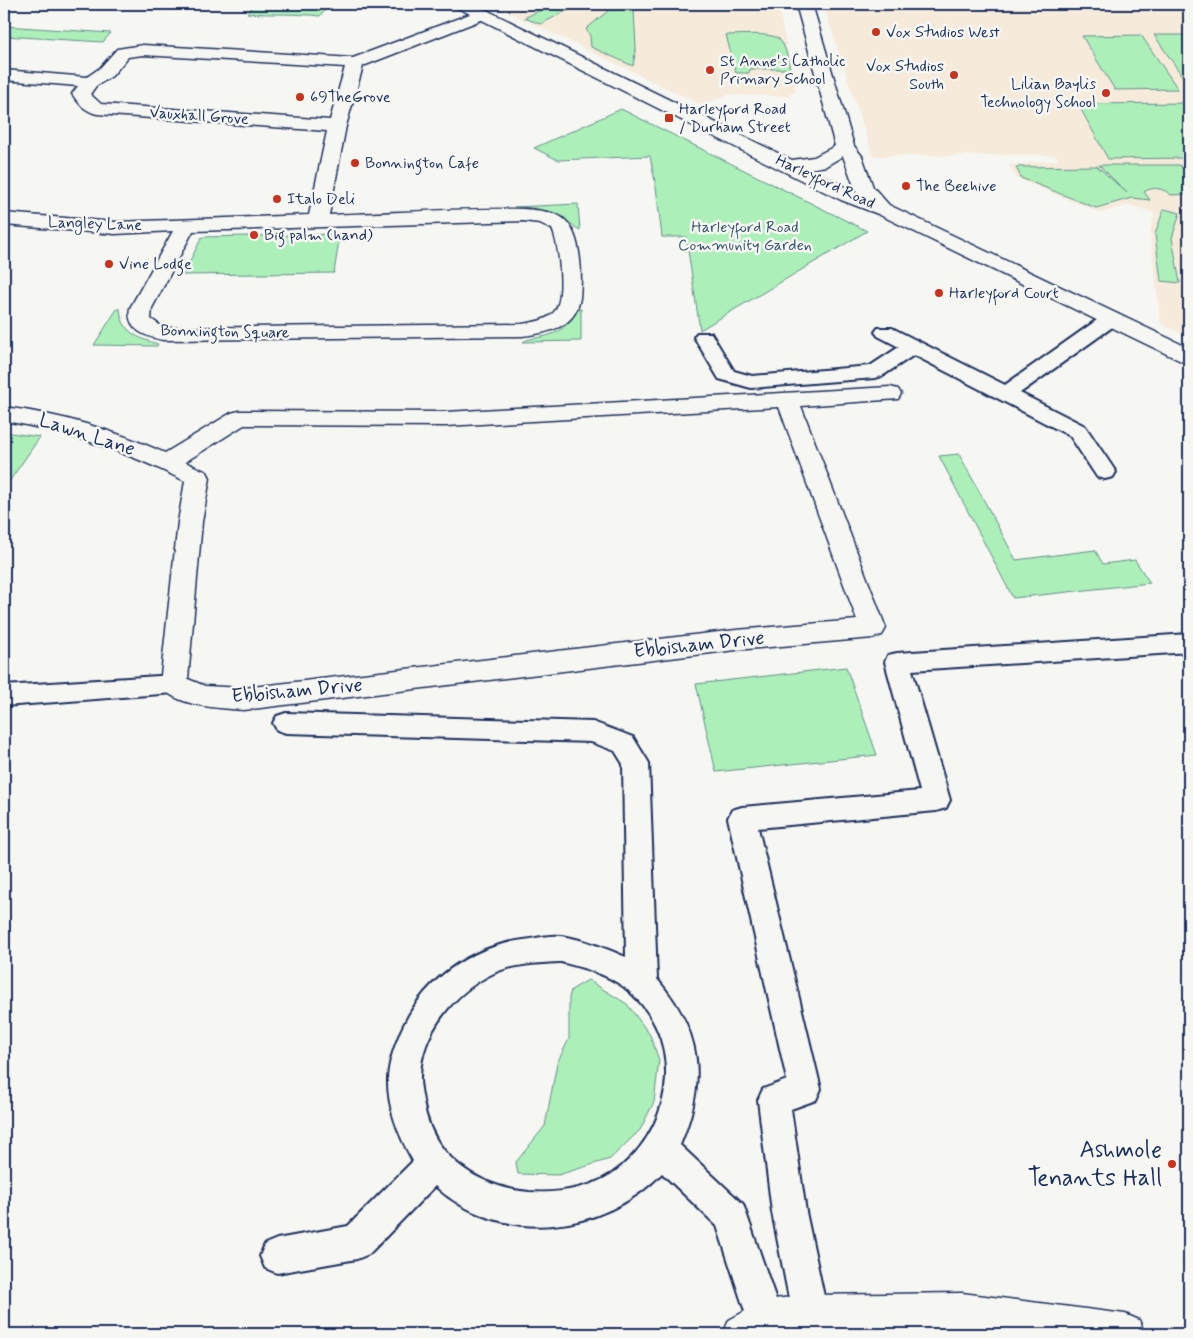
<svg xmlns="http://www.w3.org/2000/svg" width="1193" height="1338" font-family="Mynerve,sans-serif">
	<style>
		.built { fill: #f6eadb }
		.green { fill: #acefb9; stroke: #648f8c }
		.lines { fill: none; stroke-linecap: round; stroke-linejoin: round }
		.service-casing { stroke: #1b2f5e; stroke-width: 4 }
		.minor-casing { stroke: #1b2f5e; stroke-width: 3 }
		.trunk-casing { stroke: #1b2f5e; stroke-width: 3 }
		.service { fill: #f6f6f2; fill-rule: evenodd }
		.minor { fill: #f6f6f2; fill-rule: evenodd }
		.trunk { fill: #f6f6f2; fill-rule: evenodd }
		.poi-dot { fill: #c8321e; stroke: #f6f6f2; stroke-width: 2 }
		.labels { text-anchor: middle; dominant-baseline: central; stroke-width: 5; stroke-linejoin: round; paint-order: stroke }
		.far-poi-label { font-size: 16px; fill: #1b2f5e; stroke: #f6f6f2; text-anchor: start }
		.far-street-label { font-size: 16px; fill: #1b2f5e; stroke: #f6f6f2 }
		.far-park-label { font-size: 16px; fill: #385570; stroke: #f6f6f2 }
		.street-label { font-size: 20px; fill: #1b2f5e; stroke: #f6f6f2 }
		.near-poi-label { font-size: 24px; fill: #1b2f5e; stroke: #f6f6f2; text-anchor: end }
	</style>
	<rect width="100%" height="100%" fill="#f6f6f2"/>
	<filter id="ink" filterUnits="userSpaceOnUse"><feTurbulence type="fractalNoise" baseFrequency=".02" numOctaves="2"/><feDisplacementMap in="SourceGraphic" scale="10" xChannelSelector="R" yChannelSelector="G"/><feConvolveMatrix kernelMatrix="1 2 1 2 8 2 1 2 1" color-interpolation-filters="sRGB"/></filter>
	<g filter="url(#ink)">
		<path class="built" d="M 511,4 L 770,4 L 771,8 L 779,10 L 796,92 L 789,93 L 790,96 L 727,95 L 702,105 L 500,8 Z
			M 823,4 L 1189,4 L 1189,337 L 1161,324 L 1150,232 L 1155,213 L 1129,205 L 1101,213 L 1016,178 L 1009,165 L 1059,160 L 1056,155 L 873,156 Z"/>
		<path class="green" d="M 262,4 L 331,4 L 320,16 C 295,13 273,15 247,13 L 252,7 Z
			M 553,4 L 570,9 L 541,24 L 524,18 Z
			M 609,10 L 634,10 L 636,48 L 633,66 L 591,47 L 590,36 L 586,29 Z
			M 4,26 L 111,33 L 103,42 L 4,36 Z
			M 726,35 C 737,35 771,32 779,39 C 786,46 788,59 790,69 L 750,69 L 749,73 L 736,73 Z
			M 1141,35 L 1178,89 L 1115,90 L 1082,36 Z
			M 1154,35 L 1189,35 L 1189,86 Z
			M 1189,103 L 1189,158 L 1108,159 L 1078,104 Z
			M 621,109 L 639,118 L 867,231 L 700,330 L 686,237 L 662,237 L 656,187 L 650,156 L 558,160 L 534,148 Z
			M 1099,165 L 1180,165 L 1189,179 L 1189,194 L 1171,195 C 1163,188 1153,186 1144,192 L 1150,200 L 1132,198 L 1096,208 L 1021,178 L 1016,167 L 1097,166 L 1127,193 Z
			M 578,204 L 580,230 C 575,228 572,224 567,221 C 551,210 534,207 514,207 Z
			M 1164,209 L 1180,213 L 1172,238 L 1180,283 L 1161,281 L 1155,234 Z
			M 340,234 L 334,273 L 183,275 L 202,237 Z
			M 117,309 L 120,309 C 122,332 137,338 158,344 L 157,346 L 94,345 Z
			M 578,309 L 581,309 L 581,341 L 523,342 C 527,339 535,338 541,337 C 559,334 570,324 578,309 Z
			M 4,432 L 40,437 L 4,489 Z
			M 959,454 L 1016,560 L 1095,550 L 1103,564 L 1135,560 L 1150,583 L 1013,598 L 939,456 Z
			M 846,667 L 877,755 L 716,772 L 696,684 Z
			M 588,980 L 627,1004 L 650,1035 L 659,1060 L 654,1102 L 640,1130 L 610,1159 L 558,1175 L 518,1174 L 516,1162 L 545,1126 L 557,1063 L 569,1039 L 569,998 L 571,990 Z"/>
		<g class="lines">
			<defs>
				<path id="service" d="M 1111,313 L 1118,315 L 1121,319 L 1118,323 L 1020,393 L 1085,426 L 1116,472 L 1113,477 L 1105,479 L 1097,477 L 1070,436 L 914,355 L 882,376 L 875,378 L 751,388 L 719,379 L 694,337 L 697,333 L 711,333 L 734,371 L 752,376 L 870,366 L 899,347 L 878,336 L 875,332 L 878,328 L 892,328 L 1005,385 L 1104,315 Z
					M 1189,634 L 1189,652 L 912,670 L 950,800 L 946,808 L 936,811 L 758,828 L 821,1089 L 816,1100 L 791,1109 L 806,1212 L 832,1334 L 796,1334 L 772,1212 L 758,1100 L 763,1089 L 787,1080 L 728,818 L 732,810 L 742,807 L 920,791 L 885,662 L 888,655 L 897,653 Z
					M 174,675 L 183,677 L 187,684 L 183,691 L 174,693 L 4,706 L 4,686 Z
					M 286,713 L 593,722 L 633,737 L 649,763 L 657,979 C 703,1033 707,1081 680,1145 L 743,1204 L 783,1320 L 778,1333 L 752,1333 L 717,1226 L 662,1173 C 602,1235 501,1246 435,1186 L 369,1254 L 357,1259 L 277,1273 L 265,1268 L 260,1256 L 265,1244 L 277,1239 L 348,1226 L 413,1161 C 399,1136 387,1107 388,1078 C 389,1061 395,1046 401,1031 C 425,977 473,945 531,939 C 541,937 552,935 561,936 C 583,939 607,949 626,957 L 623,764 L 615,751 L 591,742 L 286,733 L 277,730 L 273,723 L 277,716 ZM 561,962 C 583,968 605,973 624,987 C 684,1034 677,1120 621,1167 C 597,1188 560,1194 529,1192 C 496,1189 464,1175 443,1149 C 432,1135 426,1119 423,1101 C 422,1094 420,1086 420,1079 C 420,1033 455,991 494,973 C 514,964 539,963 561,962 Z"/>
				<path id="minor" d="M 483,9 L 489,11 L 491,14 L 489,17 L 363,66 L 346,126 L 329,215 C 393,213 458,208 523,209 C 535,210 557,211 566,221 C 582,238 582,276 580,298 C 576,328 547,333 522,336 L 163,340 C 145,336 126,330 130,308 L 173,231 L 115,234 L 4,225 L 4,213 L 115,222 L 309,215 L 327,131 L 97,114 C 85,111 79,104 72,94 L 78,86 L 4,80 L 4,70 L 87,77 L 100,68 L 117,49 L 143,45 L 353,58 ZM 143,55 L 345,67 L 330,120 L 101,104 L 90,94 L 96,86 L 112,76 L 128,57 ZM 523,221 L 540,223 L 552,229 C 559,244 566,299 554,312 C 546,321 533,322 522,324 L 164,328 L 151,319 L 152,308 L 193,231 Z
					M 890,387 L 898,389 L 901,394 L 898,399 L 801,406 L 886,628 L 882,635 L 873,638 L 736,650 L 244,710 C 220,708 173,707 160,684 L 178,522 L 185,481 C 127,452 68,431 4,421 L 4,407 C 59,414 114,430 165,453 L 231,413 L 239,411 L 446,412 ZM 779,407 L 857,620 L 736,630 L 244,688 L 205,686 L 188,679 L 202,522 L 210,478 L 207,472 L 185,462 L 244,425 L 446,426 Z
					M 962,1293 L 1125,1314 L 1139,1320 L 1145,1334 L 982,1334 L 962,1331 L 723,1334 L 729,1320 L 765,1300 L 810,1295 Z"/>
				<path id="trunk" d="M 454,4 L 474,4 L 792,160 L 814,157 L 835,146 L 796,4 L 812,4 L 854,146 L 862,156 L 873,187 L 889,205 L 1189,348 L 1189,363 L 1181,361 L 878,214 L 841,200 L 456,7 ZM 843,156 L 855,189 L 857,193 L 809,169 L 826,166 Z"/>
			</defs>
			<use href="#service" class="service-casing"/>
			<use href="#minor" class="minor-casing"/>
			<use href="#trunk" class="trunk-casing"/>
			<use href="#service" class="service"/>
			<use href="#minor" class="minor"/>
			<use href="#trunk" class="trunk"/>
		</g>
	</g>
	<g class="poi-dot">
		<circle cx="876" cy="32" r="5"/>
		<circle cx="710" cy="70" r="5"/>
		<circle cx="954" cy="75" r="5"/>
		<circle cx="1106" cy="93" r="5"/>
		<circle cx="300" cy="97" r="5"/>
		<rect x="664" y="113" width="10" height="10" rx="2.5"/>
		<circle cx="355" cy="163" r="5"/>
		<circle cx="906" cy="186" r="5"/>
		<circle cx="277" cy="199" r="5"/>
		<circle cx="254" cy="235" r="5"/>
		<circle cx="109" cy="264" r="5"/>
		<circle cx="939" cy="293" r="5"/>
		<circle cx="1172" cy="1164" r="5"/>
	</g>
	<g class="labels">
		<g class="far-poi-label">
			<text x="886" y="32">Vox Studios West</text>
			<text x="720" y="61">St Anne's Catholic<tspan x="720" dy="18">Primary School</tspan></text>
			<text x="944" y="66" text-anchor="end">Vox Studios<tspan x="944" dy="18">South</tspan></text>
			<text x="1096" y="84" text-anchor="end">Lilian Baylis<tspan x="1096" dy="18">Technology School</tspan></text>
			<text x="310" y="97">69TheGrove</text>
			<text x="679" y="109">Harleyford Road<tspan x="679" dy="18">/ Durham Street</tspan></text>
			<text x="365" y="163">Bonnington Cafe</text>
			<text x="916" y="186">The Beehive</text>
			<text x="287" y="199">Italo Deli</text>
			<text x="264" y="235">Big palm (hand)</text>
			<text x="119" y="264">Vine Lodge</text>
			<text x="949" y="293">Harleyford Court</text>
		</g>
		<g class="far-street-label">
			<text transform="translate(199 116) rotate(4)">Vauxhall Grove</text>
			<text transform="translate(825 182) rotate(25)">Harleyford Road</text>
			<text transform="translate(95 224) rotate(2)">Langley Lane</text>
			<text transform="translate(225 332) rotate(1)">Bonnington Square</text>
		</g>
		<g class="far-park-label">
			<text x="745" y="227">Harleyford Road<tspan x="745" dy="18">Community Garden</tspan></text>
		</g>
		<g class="street-label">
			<text transform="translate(87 435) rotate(18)">Lawn Lane</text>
			<text transform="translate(699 645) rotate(-6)">Ebbisham Drive</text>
			<text transform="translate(297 691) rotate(-5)">Ebbisham Drive</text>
		</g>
		<g class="near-poi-label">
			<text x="1162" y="1150">Ashmole<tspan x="1162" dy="28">Tenants Hall</tspan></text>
		</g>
	</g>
	<rect width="1193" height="1338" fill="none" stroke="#f6f6f2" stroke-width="20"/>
	<rect x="10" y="10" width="1173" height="1318" fill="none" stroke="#1b2f5e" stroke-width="2" filter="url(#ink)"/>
</svg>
